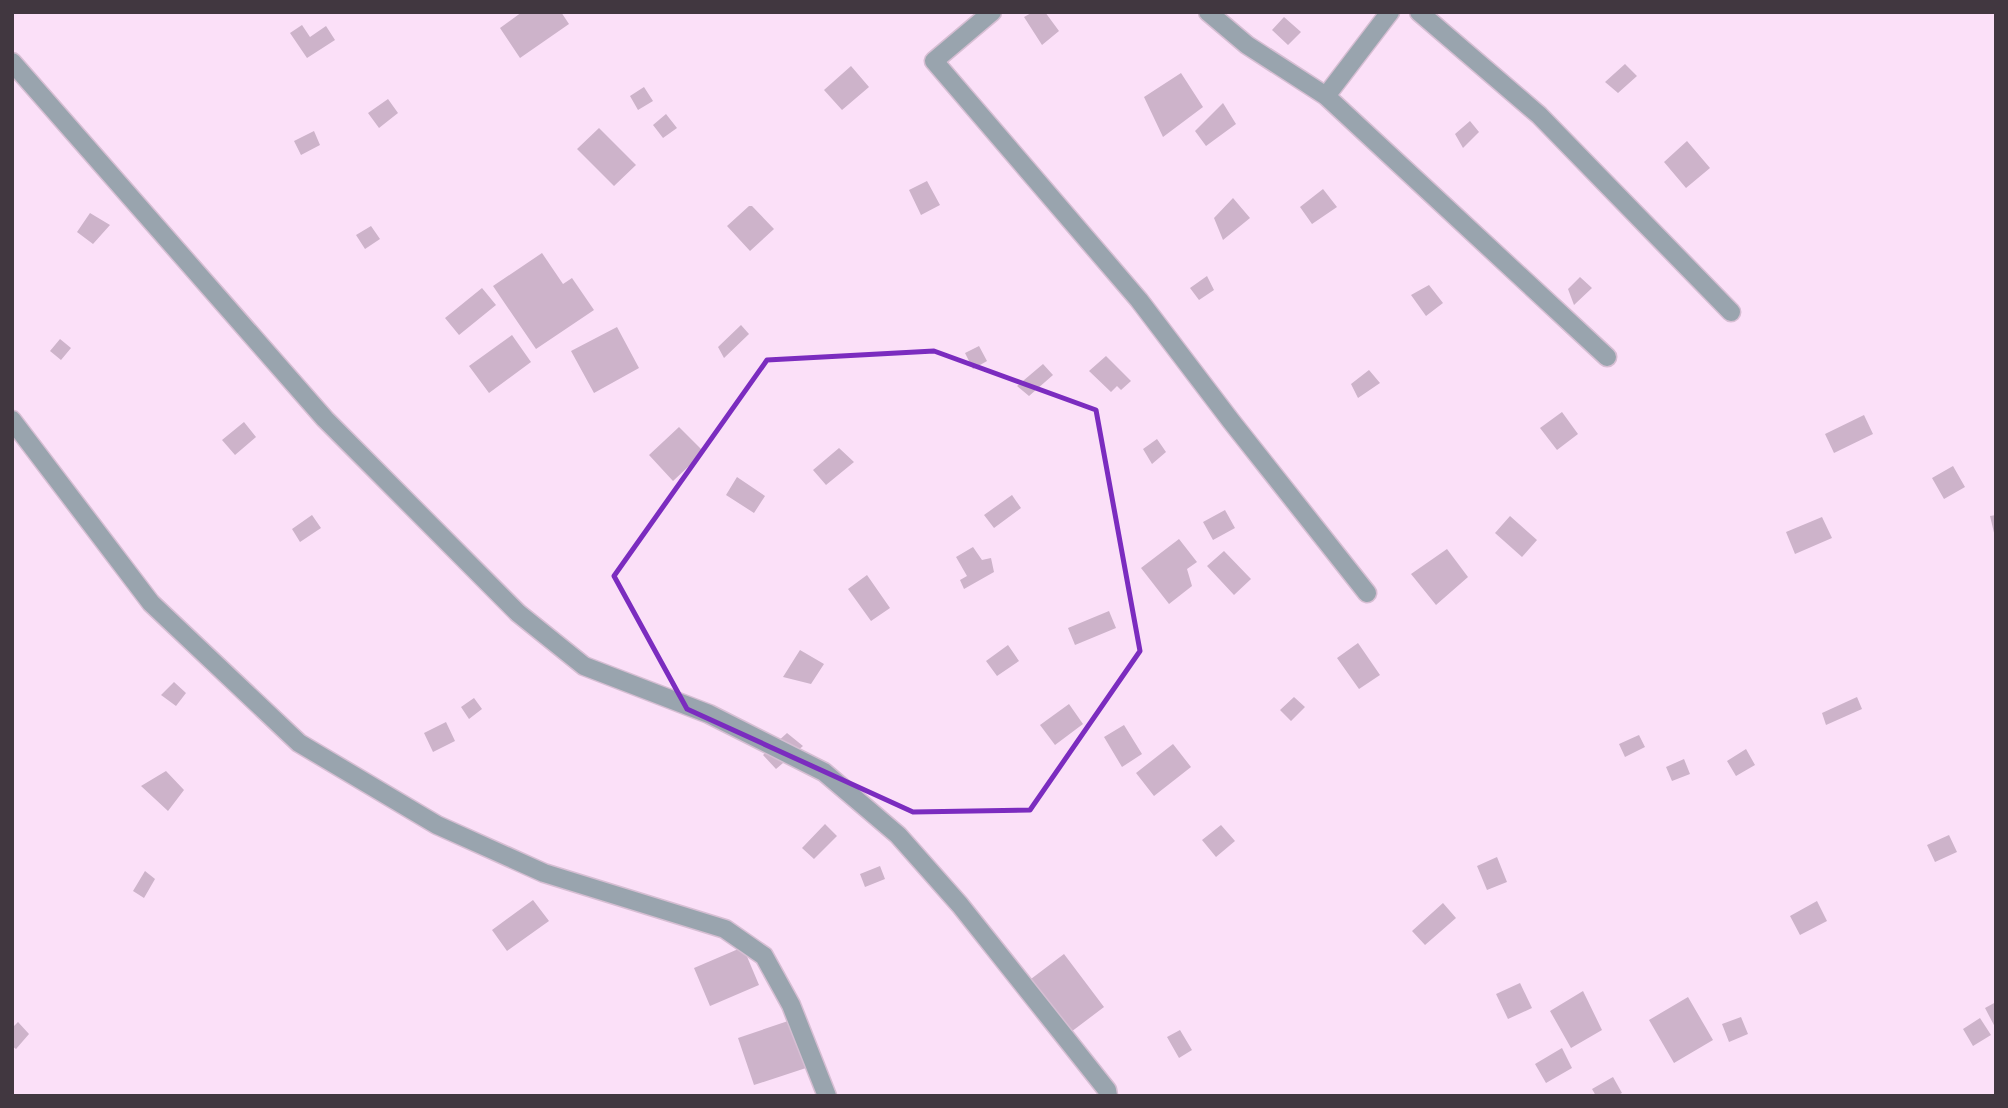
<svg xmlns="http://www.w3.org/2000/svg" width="2008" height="1108" font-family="'Fira Sans',sans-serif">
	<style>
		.building { fill: #cdb3ca }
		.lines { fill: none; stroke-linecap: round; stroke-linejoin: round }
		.minor-casing { stroke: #d6bed3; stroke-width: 21 }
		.minor { stroke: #99a4ae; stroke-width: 18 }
		.marked { fill: none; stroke: #7b2cbf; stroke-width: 5; stroke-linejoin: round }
	</style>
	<rect width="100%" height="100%" fill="#fbe0f8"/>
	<path class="building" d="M 522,12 L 561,12 L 569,24 L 520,58 L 500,28 Z
		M 1033,12 L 1045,12 L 1059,31 L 1042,45 L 1024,17 Z
		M 1284,17 L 1301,32 L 1288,45 L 1272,30 Z
		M 302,25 L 310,37 L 326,26 L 335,40 L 307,58 L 290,33 Z
		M 1625,64 L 1637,76 L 1618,93 L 1605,82 Z
		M 851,66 L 869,87 L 842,110 L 824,90 Z
		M 1181,73 L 1203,107 L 1163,137 L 1144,97 Z
		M 644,87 L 653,101 L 638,110 L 630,96 Z
		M 388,99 L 398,113 L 379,128 L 368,113 Z
		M 1223,103 L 1236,124 L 1206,146 L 1195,131 Z
		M 666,114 L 677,128 L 663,138 L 653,125 Z
		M 1470,121 L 1479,132 L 1463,148 L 1455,134 Z
		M 599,128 L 636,165 L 614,186 L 577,149 Z
		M 314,131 L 320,145 L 301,155 L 294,141 Z
		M 1687,141 L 1710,168 L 1686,188 L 1664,162 Z
		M 927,181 L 940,205 L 921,215 L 909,190 Z
		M 1323,189 L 1337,207 L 1312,224 L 1300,207 Z
		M 1233,198 L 1250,218 L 1223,240 L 1214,218 Z
		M 749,206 L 752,206 L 774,229 L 750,251 L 727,226 Z
		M 90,213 L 110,225 L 93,244 L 77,232 Z
		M 371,226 L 380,239 L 365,249 L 356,235 Z
		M 542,253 L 563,284 L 572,278 L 594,310 L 536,349 L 493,286 Z
		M 1207,276 L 1214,290 L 1199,300 L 1190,288 Z
		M 1580,277 L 1592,288 L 1574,305 L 1568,289 Z
		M 1429,285 L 1443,303 L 1426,316 L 1411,295 Z
		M 482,288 L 496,305 L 459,335 L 445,318 Z
		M 741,325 L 749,334 L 724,358 L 718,347 Z
		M 617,327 L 639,368 L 594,393 L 571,351 Z
		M 512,335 L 531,362 L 489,393 L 469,366 Z
		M 60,339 L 71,348 L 61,360 L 50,351 Z
		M 979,346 L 987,361 L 973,369 L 965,353 Z
		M 1106,356 L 1131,381 L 1121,390 L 1117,386 L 1111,392 L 1089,371 Z
		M 1043,364 L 1053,375 L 1029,396 L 1017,386 Z
		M 1369,370 L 1380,383 L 1358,398 L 1351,384 Z
		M 1562,412 L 1578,434 L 1557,450 L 1540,428 Z
		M 1864,415 L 1873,434 L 1834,453 L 1825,434 Z
		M 244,422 L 256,437 L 235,455 L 222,440 Z
		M 679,427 L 704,452 L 673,481 L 649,455 Z
		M 1157,439 L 1166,452 L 1152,464 L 1143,449 Z
		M 839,448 L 854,462 L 826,485 L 813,470 Z
		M 1953,466 L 1965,487 L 1944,499 L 1932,478 Z
		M 737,477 L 765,496 L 754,513 L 726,495 Z
		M 1012,495 L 1021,508 L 994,528 L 984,515 Z
		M 1225,510 L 1235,528 L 1213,540 L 1203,522 Z
		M 312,515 L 321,528 L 300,542 L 292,529 Z
		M 1996,515 L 1996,537 L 1995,537 L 1990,516 Z
		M 1510,516 L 1537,540 L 1522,557 L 1495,533 Z
		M 1822,517 L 1832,538 L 1795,554 L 1786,532 Z
		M 1179,539 L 1197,562 L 1187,569 L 1192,586 L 1169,604 L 1141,568 Z
		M 973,547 L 982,560 L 991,558 L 994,572 L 964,589 L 960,580 L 967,576 L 956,557 Z
		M 1447,549 L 1468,577 L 1436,605 L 1411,574 Z
		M 1224,551 L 1251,579 L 1234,595 L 1207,566 Z
		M 867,575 L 890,608 L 871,621 L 848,589 Z
		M 1109,611 L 1116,628 L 1075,645 L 1068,628 Z
		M 1358,643 L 1380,675 L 1359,689 L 1337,658 Z
		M 1008,645 L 1019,661 L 997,676 L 986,661 Z
		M 800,650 L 824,664 L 811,684 L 783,677 Z
		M 174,682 L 186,693 L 176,706 L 161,695 Z
		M 1294,697 L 1305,707 L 1291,721 L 1280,710 Z
		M 1857,697 L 1862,709 L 1826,725 L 1822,713 Z
		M 474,698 L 482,709 L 469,719 L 461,707 Z
		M 1069,704 L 1083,724 L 1055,745 L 1040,725 Z
		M 446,722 L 455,741 L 433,752 L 424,733 Z
		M 1124,725 L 1142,754 L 1122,767 L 1104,737 Z
		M 787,733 L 803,746 L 776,769 L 763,755 Z
		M 1639,735 L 1645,747 L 1625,757 L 1619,744 Z
		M 1173,744 L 1191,767 L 1154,796 L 1136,773 Z
		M 1746,749 L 1755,765 L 1736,776 L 1727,761 Z
		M 1684,759 L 1690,774 L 1672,781 L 1666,767 Z
		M 166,771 L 184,790 L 168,811 L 141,786 Z
		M 825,824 L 837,836 L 814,859 L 802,848 Z
		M 1221,825 L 1235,841 L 1216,857 L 1202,840 Z
		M 1949,835 L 1957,852 L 1935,862 L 1927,845 Z
		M 1497,857 L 1507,882 L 1487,890 L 1477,866 Z
		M 880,866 L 885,879 L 865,887 L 860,874 Z
		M 145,871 L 155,879 L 144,898 L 133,891 Z
		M 533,900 L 549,921 L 507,951 L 492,930 Z
		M 1817,901 L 1827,921 L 1800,935 L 1790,916 Z
		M 1443,903 L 1456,918 L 1425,945 L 1412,931 Z
		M 743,947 L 759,985 L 710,1006 L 694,968 Z
		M 1064,954 L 1104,1007 L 1067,1035 L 1027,982 Z
		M 1520,983 L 1532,1008 L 1508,1019 L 1496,994 Z
		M 1583,991 L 1602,1030 L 1571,1048 L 1550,1011 Z
		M 1688,997 L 1713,1040 L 1674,1063 L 1649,1020 Z
		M 1996,1002 L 1996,1029 L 1985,1008 Z
		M 1741,1017 L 1748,1034 L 1729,1042 L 1722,1024 Z
		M 1980,1018 L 1991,1035 L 1973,1046 L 1963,1029 Z
		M 791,1020 L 806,1068 L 754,1085 L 738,1038 Z
		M 18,1022 L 29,1034 L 16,1049 L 12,1046 L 12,1028 Z
		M 1180,1030 L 1192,1050 L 1179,1058 L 1167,1037 Z
		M 1562,1048 L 1572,1068 L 1546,1083 L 1535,1064 Z
		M 1613,1077 L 1622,1093 L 1616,1096 L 1596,1096 L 1592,1089 Z"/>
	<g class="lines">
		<defs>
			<path id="minor" d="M 992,12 L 934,61 L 1139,300 L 1231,421 L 1367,593
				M 1208,12 L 1247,45 L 1326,96 L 1607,357
				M 1419,12 L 1539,115 L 1731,312
				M 12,62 L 325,419 L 518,613 L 584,666 L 709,714 L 824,772 L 898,835 L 960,905 L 1107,1090 L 1108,1096
				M 1326,96 L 1390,12
				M 12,420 L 151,603 L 299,743 L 437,825 L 544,873 L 725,929 L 764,956 L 791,1005 L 827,1096"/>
		</defs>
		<use href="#minor" class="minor-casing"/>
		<use href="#minor" class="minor"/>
	</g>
	<path class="marked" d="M 934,351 L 1096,410 L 1140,651 L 1030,810 L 913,812 L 687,709 L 614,576 L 767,360 Z"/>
	<rect width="2008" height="1108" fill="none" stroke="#413740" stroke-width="28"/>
</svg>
